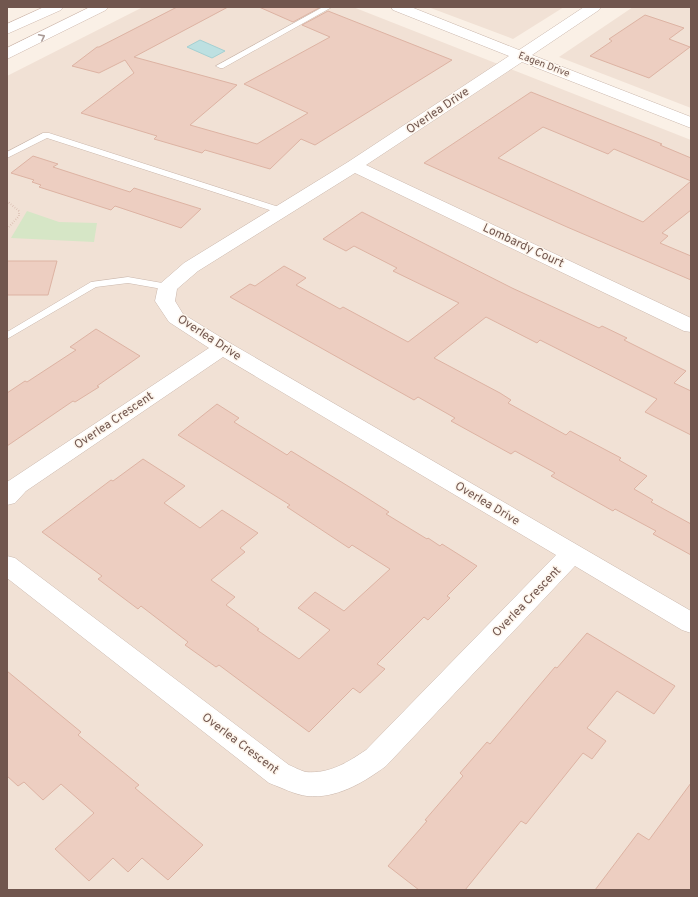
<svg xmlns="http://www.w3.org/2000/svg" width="698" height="897" font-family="Overpass,sans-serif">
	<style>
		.residential { fill: #f1e1d5 }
		.green { fill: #d6e6c6 }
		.water { fill: #bde0e1; stroke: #a4d0d2 }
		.building { fill: #edcec1; stroke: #ddb3a3; fill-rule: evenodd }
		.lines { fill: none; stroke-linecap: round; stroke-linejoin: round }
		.service-casing { stroke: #cbb8ad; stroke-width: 1 }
		.minor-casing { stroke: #cbb8ad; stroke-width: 1 }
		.secondary-casing { stroke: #cfb9ae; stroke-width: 1 }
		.path { stroke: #d1b1a4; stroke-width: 2; stroke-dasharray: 0.5 2; stroke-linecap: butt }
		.service { fill: #fff; fill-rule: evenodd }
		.minor { fill: #fff; fill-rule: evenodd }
		.secondary { fill: #fff; fill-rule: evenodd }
		.oneway { stroke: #aa9a95 }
		.labels { text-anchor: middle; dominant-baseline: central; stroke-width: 3; stroke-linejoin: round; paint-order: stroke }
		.far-street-label { font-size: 10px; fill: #71564e; stroke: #fdf5ec }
		.street-label { font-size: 12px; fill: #71564e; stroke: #fdf5ec }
	</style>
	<rect width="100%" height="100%" fill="#faf0e6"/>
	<path class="residential" d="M 143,7 L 353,7 L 691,140 L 691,890 L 7,890 L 7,76 Z
		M 428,7 L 564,7 L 513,39 Z
		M 633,7 L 691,7 L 691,108 L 559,57 Z"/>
	<path class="green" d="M 27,211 L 59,222 L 97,223 L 94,242 L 11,238 Z"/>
	<path class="water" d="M 200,40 L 225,51 L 212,58 L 187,47 Z"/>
	<path class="building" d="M 177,7 L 228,7 L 134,57 L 237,85 L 190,125 L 257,144 L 308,113 L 244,84 L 330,37 L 302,25 L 328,11 L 452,60 L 315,145 L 301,139 L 270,169 L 205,150 L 202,153 L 154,139 L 157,136 L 81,113 L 134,73 L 125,60 L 99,73 L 72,66 L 97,47 L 99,47 Z
		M 259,7 L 317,7 L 319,8 L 293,22 Z
		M 645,15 L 684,28 L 669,39 L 690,47 L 649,78 L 590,56 L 612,41 L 609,39 Z
		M 531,92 L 662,144 L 660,145 L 691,158 L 691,210 L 662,233 L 668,236 L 660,243 L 691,256 L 691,280 L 567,227 L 424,163 ZM 543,127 L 608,154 L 614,149 L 691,181 L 643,222 L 498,158 Z
		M 33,156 L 58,164 L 53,167 L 130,192 L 134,188 L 201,209 L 181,228 L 115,206 L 111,210 L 39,187 L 41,185 L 32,182 L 34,180 L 11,173 Z
		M 362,212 L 512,288 L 599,328 L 602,326 L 627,338 L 624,340 L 686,371 L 674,383 L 691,391 L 691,435 L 645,412 L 657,399 L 540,340 L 537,343 L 486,317 L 434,358 L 500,393 L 511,400 L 508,403 L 566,435 L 570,431 L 621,458 L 619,460 L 647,476 L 634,489 L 653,500 L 651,502 L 691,524 L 691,555 L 653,534 L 656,531 L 615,509 L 613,511 L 551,476 L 555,473 L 515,451 L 511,454 L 451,421 L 455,418 L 418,397 L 414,400 L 230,297 L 250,284 L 255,286 L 284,266 L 306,278 L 296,285 L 340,309 L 343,307 L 408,342 L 459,303 L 393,271 L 397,268 L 354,246 L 346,251 L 323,239 Z
		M 7,261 L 57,261 L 48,295 L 7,295 Z
		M 96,329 L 140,356 L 97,386 L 99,387 L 75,402 L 73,401 L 7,446 L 7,393 L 25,381 L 27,382 L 76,350 L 70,347 Z
		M 217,404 L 239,418 L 234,422 L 287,455 L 291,451 L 356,491 L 389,512 L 386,514 L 427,539 L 428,538 L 440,546 L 442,544 L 477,566 L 447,596 L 450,598 L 428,620 L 424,617 L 377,664 L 385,669 L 360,693 L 353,688 L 309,732 L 219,665 L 216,667 L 185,645 L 188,642 L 141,606 L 138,609 L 98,579 L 102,576 L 42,532 L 111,480 L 113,481 L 143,459 L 185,486 L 164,503 L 200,528 L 222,510 L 258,533 L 240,548 L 245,552 L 211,580 L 235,597 L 226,605 L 259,629 L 257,630 L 299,659 L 330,630 L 298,608 L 315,592 L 344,611 L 390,569 L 352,545 L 349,548 L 287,507 L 290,505 L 178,435 Z
		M 587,633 L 675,686 L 654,714 L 617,691 L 587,728 L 606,741 L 592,759 L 583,753 L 526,824 L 521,821 L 465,890 L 419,890 L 388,866 L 427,821 L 425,820 L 463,776 L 460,773 L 487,742 L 490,744 L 555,667 L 557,668 Z
		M 7,671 L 81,732 L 78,735 L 139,785 L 135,788 L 203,845 L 168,880 L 142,858 L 128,872 L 113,858 L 89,881 L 55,849 L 94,813 L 61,784 L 43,800 L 24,782 L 18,786 L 7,776 Z
		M 691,783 L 691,890 L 595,890 L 638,833 L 649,840 Z"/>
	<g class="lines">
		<defs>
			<path id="service" d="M 323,7 L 332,7 L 223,68 L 220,68 L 216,66 Z
				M 43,133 L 49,133 L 285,209 L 286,211 L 285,213 L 279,213 L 47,138 L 7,158 L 7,152 Z
				M 128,277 L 168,284 L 173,287 L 168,290 L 128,283 L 96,287 L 7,339 L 7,332 L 91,282 Z"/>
			<path id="minor" d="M 391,7 L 411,7 L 519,50 L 584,7 L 601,7 L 599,10 L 532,55 L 691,117 L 691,128 L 522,62 L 366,165 L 691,318 L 691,332 L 684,331 L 355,173 L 198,271 L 177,289 L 175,301 L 183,314 L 230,343 L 691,611 L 691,633 L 682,630 L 575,566 L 386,766 C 363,783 336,799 307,796 C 296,795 280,787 269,783 L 7,578 L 7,556 L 15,558 L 289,765 C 294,767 301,771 306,772 C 330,774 348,762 366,750 L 556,555 L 223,357 L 26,491 L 15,503 L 7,505 L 7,482 L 209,348 L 169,322 L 155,301 L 158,287 L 161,283 L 184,263 L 348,162 L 509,56 L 393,10 Z"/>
			<path id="secondary" d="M 44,7 L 63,7 L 61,10 L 7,34 L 7,24 Z
				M 90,7 L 108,7 L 106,10 L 7,59 L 7,48 Z"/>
		</defs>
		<use href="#service" class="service-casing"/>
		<use href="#minor" class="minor-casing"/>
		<use href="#secondary" class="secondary-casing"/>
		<path class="path" d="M 7,201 L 19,211 L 19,216 L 7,229"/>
		<use href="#service" class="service"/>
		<use href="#minor" class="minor"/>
		<use href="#secondary" class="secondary"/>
	</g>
	<defs><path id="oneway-chevron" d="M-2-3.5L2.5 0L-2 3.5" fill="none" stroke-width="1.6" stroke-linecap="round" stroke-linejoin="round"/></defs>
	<use class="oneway" href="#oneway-chevron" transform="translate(42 37) rotate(-27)"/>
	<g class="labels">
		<g class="far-street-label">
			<text transform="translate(544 65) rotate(21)">Eagen Drive</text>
		</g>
		<g class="street-label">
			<text transform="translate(438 111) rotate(-34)">Overlea Drive</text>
			<text transform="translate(523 246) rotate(25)">Lombardy Court</text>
			<text transform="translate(209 338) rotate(33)">Overlea Drive</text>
			<text transform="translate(114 421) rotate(-34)">Overlea Crescent</text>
			<text transform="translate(487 504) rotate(31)">Overlea Drive</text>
			<text transform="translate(527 602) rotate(-46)">Overlea Crescent</text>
			<text transform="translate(240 744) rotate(37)">Overlea Crescent</text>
		</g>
	</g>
	<rect width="698" height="897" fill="none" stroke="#71564e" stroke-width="16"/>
</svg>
